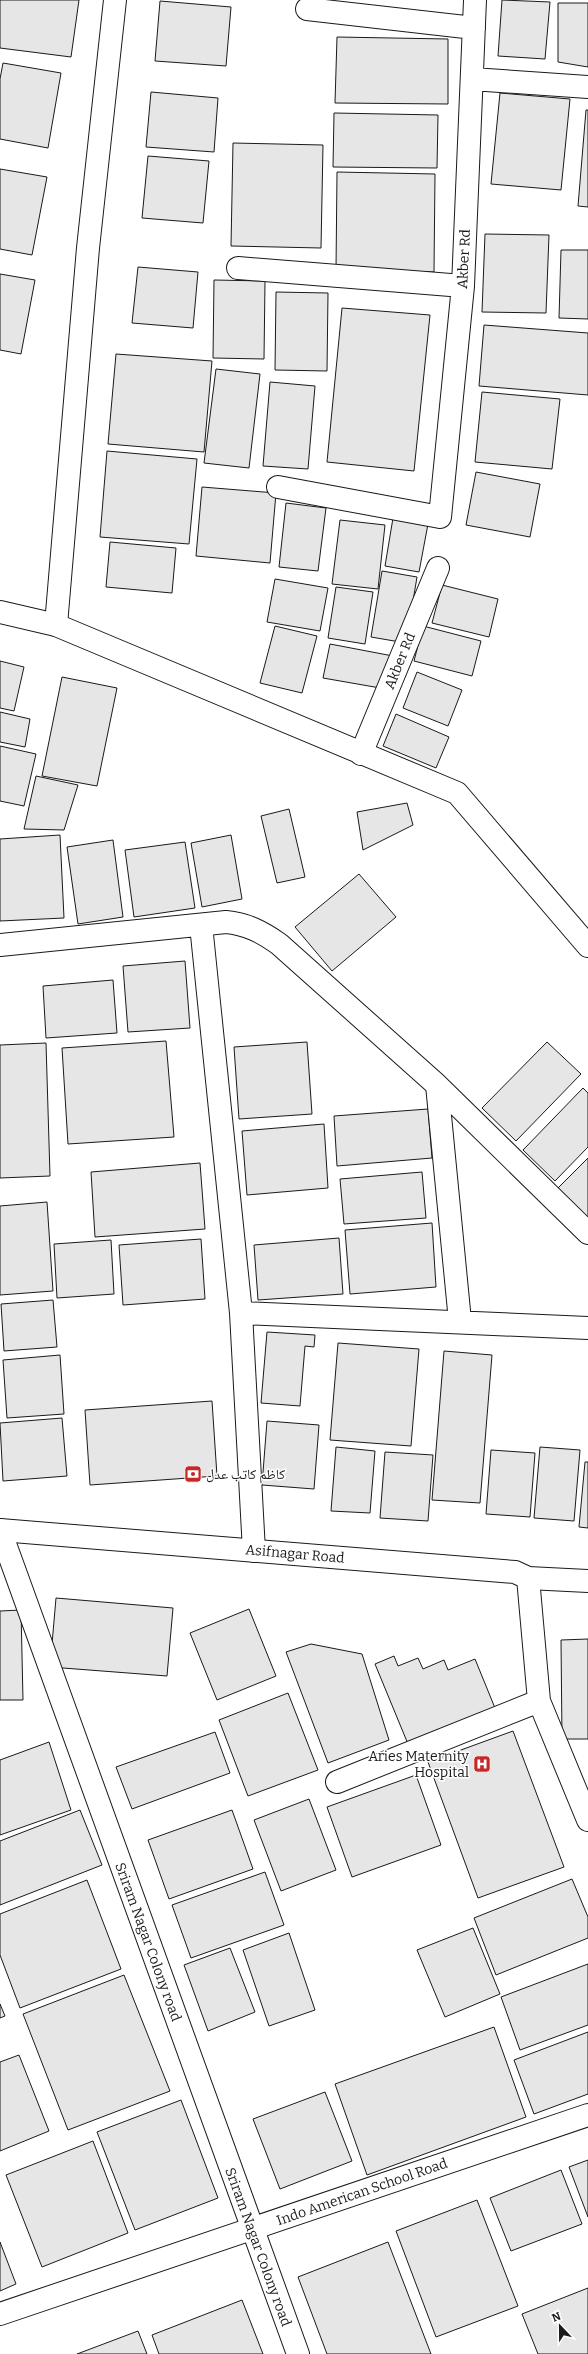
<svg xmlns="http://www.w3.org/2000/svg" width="588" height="2354" font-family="Bitter,'Noto Naskh Arabic',serif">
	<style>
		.building { fill: #e6e6e6; stroke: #1a1a1a }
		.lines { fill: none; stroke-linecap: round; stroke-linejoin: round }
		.minor-casing { stroke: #1a1a1a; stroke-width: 24 }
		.tertiary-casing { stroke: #1a1a1a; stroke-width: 24 }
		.secondary-casing { stroke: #1a1a1a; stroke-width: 24 }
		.minor { stroke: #fff; stroke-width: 22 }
		.tertiary { stroke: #fff; stroke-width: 22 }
		.secondary { stroke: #fff; stroke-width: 22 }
		.labels { text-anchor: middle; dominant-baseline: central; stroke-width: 3; stroke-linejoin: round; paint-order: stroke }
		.street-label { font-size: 14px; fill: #1a1a1a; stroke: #fff }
		.poi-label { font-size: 14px; fill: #1a1a1a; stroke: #fff; text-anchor: start }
	</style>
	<rect width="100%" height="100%" fill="#fff"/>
	<path class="building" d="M 0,0 L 79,0 L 71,57 L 0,48 Z
		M 502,0 L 550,2 L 545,59 L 498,56 Z
		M 160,1 L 231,7 L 226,66 L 155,61 Z
		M 558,3 L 588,3 L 588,67 L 558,62 Z
		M 337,37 L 448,39 L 448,104 L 335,103 Z
		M 3,63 L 61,73 L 48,148 L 0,139 L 0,79 Z
		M 151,92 L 218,98 L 214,152 L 146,147 Z
		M 500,93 L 570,99 L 561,190 L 491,184 Z
		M 586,110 L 588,110 L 588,207 L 578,206 Z
		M 334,113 L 438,115 L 437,168 L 333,167 Z
		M 233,143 L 323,145 L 321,248 L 231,246 Z
		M 148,156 L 209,161 L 203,223 L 142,218 Z
		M 0,169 L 47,177 L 32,255 L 0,249 Z
		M 337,172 L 435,174 L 434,272 L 336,270 Z
		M 485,234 L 549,235 L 546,313 L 482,312 Z
		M 561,250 L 588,250 L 588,319 L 559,318 Z
		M 138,267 L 198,272 L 193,328 L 132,323 Z
		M 0,274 L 35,280 L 21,354 L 0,350 Z
		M 214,280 L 265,281 L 264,359 L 213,358 Z
		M 276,292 L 328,293 L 327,371 L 275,370 Z
		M 342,308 L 430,315 L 414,471 L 327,462 Z
		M 484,325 L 588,333 L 588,395 L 479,386 Z
		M 116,354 L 212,361 L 204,452 L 108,444 Z
		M 216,369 L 260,374 L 249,468 L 204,463 Z
		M 270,382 L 315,386 L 308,469 L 263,466 Z
		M 482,392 L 560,399 L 552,469 L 475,462 Z
		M 107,451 L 197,459 L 189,544 L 100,537 Z
		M 476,472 L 540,484 L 530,537 L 466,525 Z
		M 202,487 L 276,493 L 270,563 L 196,556 Z
		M 286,503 L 326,508 L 318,571 L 279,567 Z
		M 393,518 L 428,524 L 419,572 L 385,566 Z
		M 340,520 L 385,525 L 378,589 L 332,584 Z
		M 110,542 L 176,548 L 172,593 L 106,587 Z
		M 382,571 L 417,577 L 406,643 L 371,637 Z
		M 275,579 L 328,588 L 320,631 L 267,622 Z
		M 442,585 L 498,599 L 489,637 L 432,623 Z
		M 336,587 L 373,592 L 365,644 L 328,638 Z
		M 275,626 L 317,636 L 302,693 L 260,683 Z
		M 423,626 L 481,641 L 472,676 L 414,661 Z
		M 330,644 L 393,656 L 386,689 L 323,678 Z
		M 0,661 L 24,667 L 14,711 L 0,708 Z
		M 417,672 L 462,690 L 448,726 L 403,708 Z
		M 62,677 L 117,688 L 97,786 L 42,776 Z
		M 0,712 L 30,719 L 25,747 L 0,742 Z
		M 396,714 L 449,737 L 436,768 L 383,746 Z
		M 0,746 L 36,754 L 24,806 L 0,801 Z
		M 36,776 L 78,785 L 64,830 L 24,829 Z
		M 407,803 L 413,825 L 363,850 L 357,812 Z
		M 289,809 L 305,877 L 277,883 L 261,816 Z
		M 60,835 L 64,918 L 0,921 L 0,839 Z
		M 231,835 L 242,899 L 202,907 L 191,843 Z
		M 113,840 L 123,917 L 78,924 L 67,847 Z
		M 185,842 L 195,908 L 134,917 L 125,850 Z
		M 359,874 L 396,917 L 332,971 L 295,927 Z
		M 185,961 L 190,1028 L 128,1032 L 123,966 Z
		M 113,980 L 117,1033 L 46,1038 L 43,986 Z
		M 166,1041 L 174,1137 L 68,1144 L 62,1048 Z
		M 307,1042 L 312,1114 L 239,1119 L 234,1047 Z
		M 547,1042 L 581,1074 L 516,1141 L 482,1108 Z
		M 46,1043 L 50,1176 L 0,1178 L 0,1045 Z
		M 583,1088 L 588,1093 L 588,1147 L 555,1181 L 523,1150 Z
		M 428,1109 L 432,1158 L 337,1166 L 334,1116 Z
		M 324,1124 L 328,1188 L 247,1195 L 242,1131 Z
		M 588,1158 L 588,1221 L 552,1194 Z
		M 200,1163 L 205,1229 L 95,1237 L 91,1172 Z
		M 422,1172 L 426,1218 L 344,1224 L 340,1179 Z
		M 47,1202 L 53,1291 L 0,1295 L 0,1206 Z
		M 432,1223 L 436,1287 L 350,1294 L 345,1230 Z
		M 339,1238 L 343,1294 L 258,1300 L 254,1245 Z
		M 201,1239 L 205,1299 L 123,1305 L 119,1245 Z
		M 111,1240 L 114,1294 L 57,1298 L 54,1244 Z
		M 53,1300 L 57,1347 L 4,1351 L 1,1304 Z
		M 267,1332 L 315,1335 L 314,1347 L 305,1346 L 300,1406 L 261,1403 Z
		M 338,1343 L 419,1349 L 411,1446 L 330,1440 Z
		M 444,1351 L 492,1355 L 480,1503 L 432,1500 Z
		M 60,1355 L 64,1414 L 7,1418 L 3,1360 Z
		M 212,1401 L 217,1476 L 90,1485 L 85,1410 Z
		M 62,1418 L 67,1476 L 3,1481 L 0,1423 Z
		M 267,1421 L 319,1425 L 314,1489 L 262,1485 Z
		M 336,1447 L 375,1451 L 370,1513 L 331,1511 Z
		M 540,1447 L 580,1450 L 574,1521 L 534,1518 Z
		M 491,1450 L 535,1453 L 530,1517 L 486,1514 Z
		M 385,1452 L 433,1455 L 428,1521 L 380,1518 Z
		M 585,1462 L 588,1462 L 588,1528 L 579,1527 Z
		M 56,1598 L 173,1608 L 167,1676 L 50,1667 Z
		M 249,1609 L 276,1676 L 217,1700 L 190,1633 Z
		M 21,1610 L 23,1700 L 0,1700 L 0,1611 Z
		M 588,1639 L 588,1739 L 562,1739 L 561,1640 Z
		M 311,1644 L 362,1654 L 389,1740 L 328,1763 L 286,1652 Z
		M 394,1656 L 398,1666 L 418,1658 L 423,1669 L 444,1660 L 448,1670 L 475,1659 L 495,1708 L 408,1744 L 375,1664 Z
		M 288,1693 L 318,1770 L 248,1796 L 219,1720 Z
		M 513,1731 L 564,1867 L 478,1898 L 428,1762 Z
		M 215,1732 L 230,1773 L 132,1809 L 116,1767 Z
		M 49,1742 L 71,1810 L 0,1835 L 0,1760 Z
		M 416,1775 L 441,1845 L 352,1877 L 327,1807 Z
		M 309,1799 L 336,1870 L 281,1891 L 254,1820 Z
		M 80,1810 L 102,1865 L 0,1905 L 0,1841 Z
		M 232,1810 L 253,1869 L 169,1899 L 148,1840 Z
		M 265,1872 L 284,1925 L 191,1958 L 172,1905 Z
		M 572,1879 L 588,1917 L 588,1938 L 496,1975 L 474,1918 Z
		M 87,1880 L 121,1969 L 20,2008 L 0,1955 L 0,1914 Z
		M 473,1928 L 500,1994 L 445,2017 L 417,1950 Z
		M 289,1933 L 315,2010 L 269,2026 L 243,1950 Z
		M 230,1948 L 255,2012 L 208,2031 L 184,1965 Z
		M 588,1964 L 588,2025 L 520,2050 L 501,1997 Z
		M 124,1975 L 170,2091 L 68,2130 L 23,2014 Z
		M 0,2004 L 5,2016 L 0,2018 Z
		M 494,2027 L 526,2117 L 367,2175 L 335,2084 Z
		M 588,2032 L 588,2094 L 534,2114 L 514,2060 Z
		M 19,2055 L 49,2131 L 0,2151 L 0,2062 Z
		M 325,2092 L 352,2161 L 280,2189 L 253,2119 Z
		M 181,2100 L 218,2198 L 135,2230 L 97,2132 Z
		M 93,2141 L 128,2233 L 42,2267 L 6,2175 Z
		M 588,2160 L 588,2217 L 569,2167 Z
		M 561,2170 L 582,2224 L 511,2251 L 490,2198 Z
		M 477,2200 L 518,2306 L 436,2337 L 396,2231 Z
		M 0,2242 L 16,2284 L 0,2291 Z
		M 388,2242 L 431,2354 L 327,2354 L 298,2277 Z
		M 588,2288 L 588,2354 L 538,2354 L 522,2314 Z
		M 242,2300 L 263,2354 L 159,2354 L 152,2335 Z
		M 138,2331 L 147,2354 L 77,2354 Z"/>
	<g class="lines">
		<defs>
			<path id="minor" d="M 307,9 L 474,28
				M 472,79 L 588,87
				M 238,268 L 463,286
				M 278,487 L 440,517 L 463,286 L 475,0
				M 56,625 L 88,248 L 115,0
				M 361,754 L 438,568
				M 201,925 L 241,1313 L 254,1551
				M 0,945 L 226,922 C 247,924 262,932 279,944 L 437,1085 L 588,1233
				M 437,1085 L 460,1321
				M 241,1313 L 588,1328
				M 0,1530 L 298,2354
				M 528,1578 L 539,1701 L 588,1820
				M 337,1782 L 539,1701
				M 0,2314 L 588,2115"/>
			<path id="tertiary" d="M 0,612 L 56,625 L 457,793 L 588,946"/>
			<path id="secondary" d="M 0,1530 L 515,1572 L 528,1578 L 588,1581"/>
		</defs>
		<use href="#minor" class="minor-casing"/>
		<use href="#tertiary" class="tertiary-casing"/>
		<use href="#secondary" class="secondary-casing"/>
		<use href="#minor" class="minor"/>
		<use href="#tertiary" class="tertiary"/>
		<use href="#secondary" class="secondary"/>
	</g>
	<defs>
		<symbol id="bank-square" viewBox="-11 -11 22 22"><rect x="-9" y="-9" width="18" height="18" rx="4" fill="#c62828" stroke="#fff"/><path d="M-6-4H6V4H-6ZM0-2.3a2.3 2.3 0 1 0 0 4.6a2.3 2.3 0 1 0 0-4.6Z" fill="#fff"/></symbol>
		<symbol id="hospital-square" viewBox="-11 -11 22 22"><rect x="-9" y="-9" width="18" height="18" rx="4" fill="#c62828" stroke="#fff"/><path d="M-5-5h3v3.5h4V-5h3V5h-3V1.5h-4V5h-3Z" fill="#fff"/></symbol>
	</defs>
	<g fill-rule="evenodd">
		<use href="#bank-square" x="183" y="1464" width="20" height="20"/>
		<use href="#hospital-square" x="472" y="1754" width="20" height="20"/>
	</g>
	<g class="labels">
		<g class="street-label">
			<text transform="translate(464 259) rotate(-87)">Akber Rd</text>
			<text transform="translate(400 661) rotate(-68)">Akber Rd</text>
			<text transform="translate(295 1554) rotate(5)">Asifnagar Road</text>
			<text transform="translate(148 1942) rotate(70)">Sriram Nagar Colony road</text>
			<text transform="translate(362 2192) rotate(-19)">Indo American School Road</text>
			<text transform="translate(258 2247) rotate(70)">Sriram Nagar Colony road</text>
		</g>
		<g class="poi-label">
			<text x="206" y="1474">كاظم كاتب عدل</text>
			<text x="469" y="1756" text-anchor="end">Aries Maternity<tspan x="469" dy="16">Hospital</tspan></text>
		</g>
	</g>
	<g transform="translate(560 2326) rotate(338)" stroke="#ffffff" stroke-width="3" paint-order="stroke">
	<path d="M0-3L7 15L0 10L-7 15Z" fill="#1a1a1a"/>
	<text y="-6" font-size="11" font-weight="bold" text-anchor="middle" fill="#1a1a1a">N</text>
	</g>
</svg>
